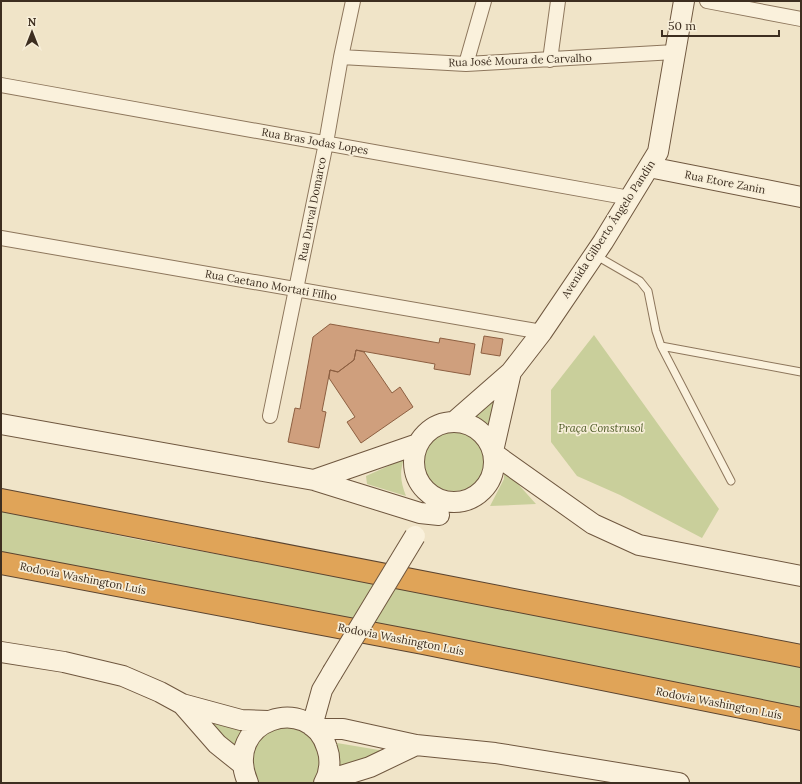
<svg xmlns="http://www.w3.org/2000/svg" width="802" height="784" font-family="Lora,serif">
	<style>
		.green { fill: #c9cf9b }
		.building { fill: #cf9f7d; stroke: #8d5f41 }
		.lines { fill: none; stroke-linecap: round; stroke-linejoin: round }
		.lane-casing { stroke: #8d765c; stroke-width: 9 }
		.street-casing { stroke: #8d765c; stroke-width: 16 }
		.secondary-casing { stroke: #6f573f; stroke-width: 22 }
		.highway-casing { stroke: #5b4430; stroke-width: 24 }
		.lane { stroke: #faf1dc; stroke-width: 7 }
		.street { stroke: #faf1dc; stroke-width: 14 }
		.secondary { stroke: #faf1dc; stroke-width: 20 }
		.highway { stroke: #e0a458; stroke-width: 22 }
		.secondary-bridge-casing { stroke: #6f573f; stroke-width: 22; stroke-linecap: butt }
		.secondary-bridge { stroke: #faf1dc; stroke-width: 20 }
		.labels { text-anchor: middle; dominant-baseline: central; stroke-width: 3.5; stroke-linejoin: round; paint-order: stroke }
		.street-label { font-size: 11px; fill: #3d2e20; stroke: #f7eed8 }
		.park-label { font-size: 11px; font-style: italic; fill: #4d5a26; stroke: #f7eed8 }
	</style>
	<rect width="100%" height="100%" fill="#f0e4c8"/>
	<path class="green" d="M 594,335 L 719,509 L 702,538 L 620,495 L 577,476 L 551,442 L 551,390 Z
		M 504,385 L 488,428 L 470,416 Z
		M421 458a33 33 0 1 1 66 0a33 33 0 1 1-66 0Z
		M 404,459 C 399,473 401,483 406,496 L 367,484 L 366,476 Z
		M 504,472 L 518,484 L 536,504 L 490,506 L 504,479 Z
		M 1,511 L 140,540 L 404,589 L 801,667 L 801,710 L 1,557 Z
		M 196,713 L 256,728 L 238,753 Z
		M 283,724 L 305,729 L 323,757 L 316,783 L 253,783 L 253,740 Z
		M 325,741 L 391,752 L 330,780 Z"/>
	<path class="building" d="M 330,324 L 439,343 L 440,338 L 475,344 L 470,375 L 434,369 L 435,364 L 356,350 L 354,360 L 338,372 L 330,370 L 322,411 L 326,412 L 319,448 L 288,442 L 295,408 L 300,409 L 313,337 Z
		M 484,336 L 503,339 L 500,356 L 481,353 Z
		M 356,350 L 364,352 L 392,393 L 400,387 L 413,407 L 361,443 L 347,422 L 355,417 L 329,378 L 330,370 L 338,372 L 354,360 Z"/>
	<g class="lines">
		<defs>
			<path id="lane" d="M 595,255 L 640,281 L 648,291 L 656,331 L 661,346 L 801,372
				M 661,346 L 731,481"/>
			<path id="street" d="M 707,1 L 801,19
				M 341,57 L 466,64 L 675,52
				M 550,60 L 558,1
				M 466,64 L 484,1
				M 1,85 L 630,198
				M 1,238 L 542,332
				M 270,416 L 326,143 L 341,57 L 353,1"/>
			<path id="secondary" d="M 649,167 L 801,197
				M 455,421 L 511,372 L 542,332 L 603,242 L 658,152 L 684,1
				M414 462a40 40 0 1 1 80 0a40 40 0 1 1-80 0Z
				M 1,424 L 314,480 L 420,513 L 439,515
				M 493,451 L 511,372
				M 493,453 L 593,524 L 639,545 L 801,576
				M 314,480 L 418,444
				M 1,652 L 64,662 L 123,676 L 160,692 L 182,704 L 241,720 L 268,721
				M 182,704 L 217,744 L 242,764
				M 312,726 L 322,690 L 332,673
				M 317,729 L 343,729 L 416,745 L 495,753 L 679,783
				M 325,781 L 370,767 L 416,745
				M 248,783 C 221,719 310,692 327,748 C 331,759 330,773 324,783"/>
			<path id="highway" d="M 1,500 L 801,656
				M 1,563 L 423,643 L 801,719"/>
		</defs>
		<use href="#lane" class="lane-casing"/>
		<use href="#street" class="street-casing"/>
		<use href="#secondary" class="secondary-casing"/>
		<use href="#highway" class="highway-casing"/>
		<use href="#lane" class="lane"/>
		<use href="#street" class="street"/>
		<use href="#secondary" class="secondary"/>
		<use href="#highway" class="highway"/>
		<defs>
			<path id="secondary-bridge" d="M 332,673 L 415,536"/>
		</defs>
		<use href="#secondary-bridge" class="secondary-bridge-casing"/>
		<use href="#secondary-bridge" class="secondary-bridge"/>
	</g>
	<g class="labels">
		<g class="street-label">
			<text transform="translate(520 60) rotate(-2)">Rua José Moura de Carvalho</text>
			<text transform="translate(315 141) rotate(10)">Rua Bras Jodas Lopes</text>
			<text transform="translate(725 182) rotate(11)">Rua Etore Zanin</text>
			<text transform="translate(312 209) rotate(-79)">Rua Durval Domarco</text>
			<text transform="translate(608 229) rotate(-57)">Avenida Gilberto Ângelo Pandin</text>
			<text transform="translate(271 285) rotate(10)">Rua Caetano Mortati Filho</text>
			<text transform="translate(83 578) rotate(11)">Rodovia Washington Luís</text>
			<text transform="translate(401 639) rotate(11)">Rodovia Washington Luís</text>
			<text transform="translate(719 703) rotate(11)">Rodovia Washington Luís</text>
		</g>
		<g class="park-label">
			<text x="601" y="428">Praça Construsol</text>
		</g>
	</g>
	<rect width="802" height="784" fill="none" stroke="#3d2e20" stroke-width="4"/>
	<g transform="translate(32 32)" stroke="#f7eed8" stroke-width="3" paint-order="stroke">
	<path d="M0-3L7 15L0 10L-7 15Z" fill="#3d2e20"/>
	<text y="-6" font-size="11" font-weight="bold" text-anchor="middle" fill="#3d2e20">N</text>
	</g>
	<path d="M662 30v6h117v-6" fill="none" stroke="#3d2e20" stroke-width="2"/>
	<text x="668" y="30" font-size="12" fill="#3d2e20" stroke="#f7eed8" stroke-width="3" paint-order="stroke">50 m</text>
</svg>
